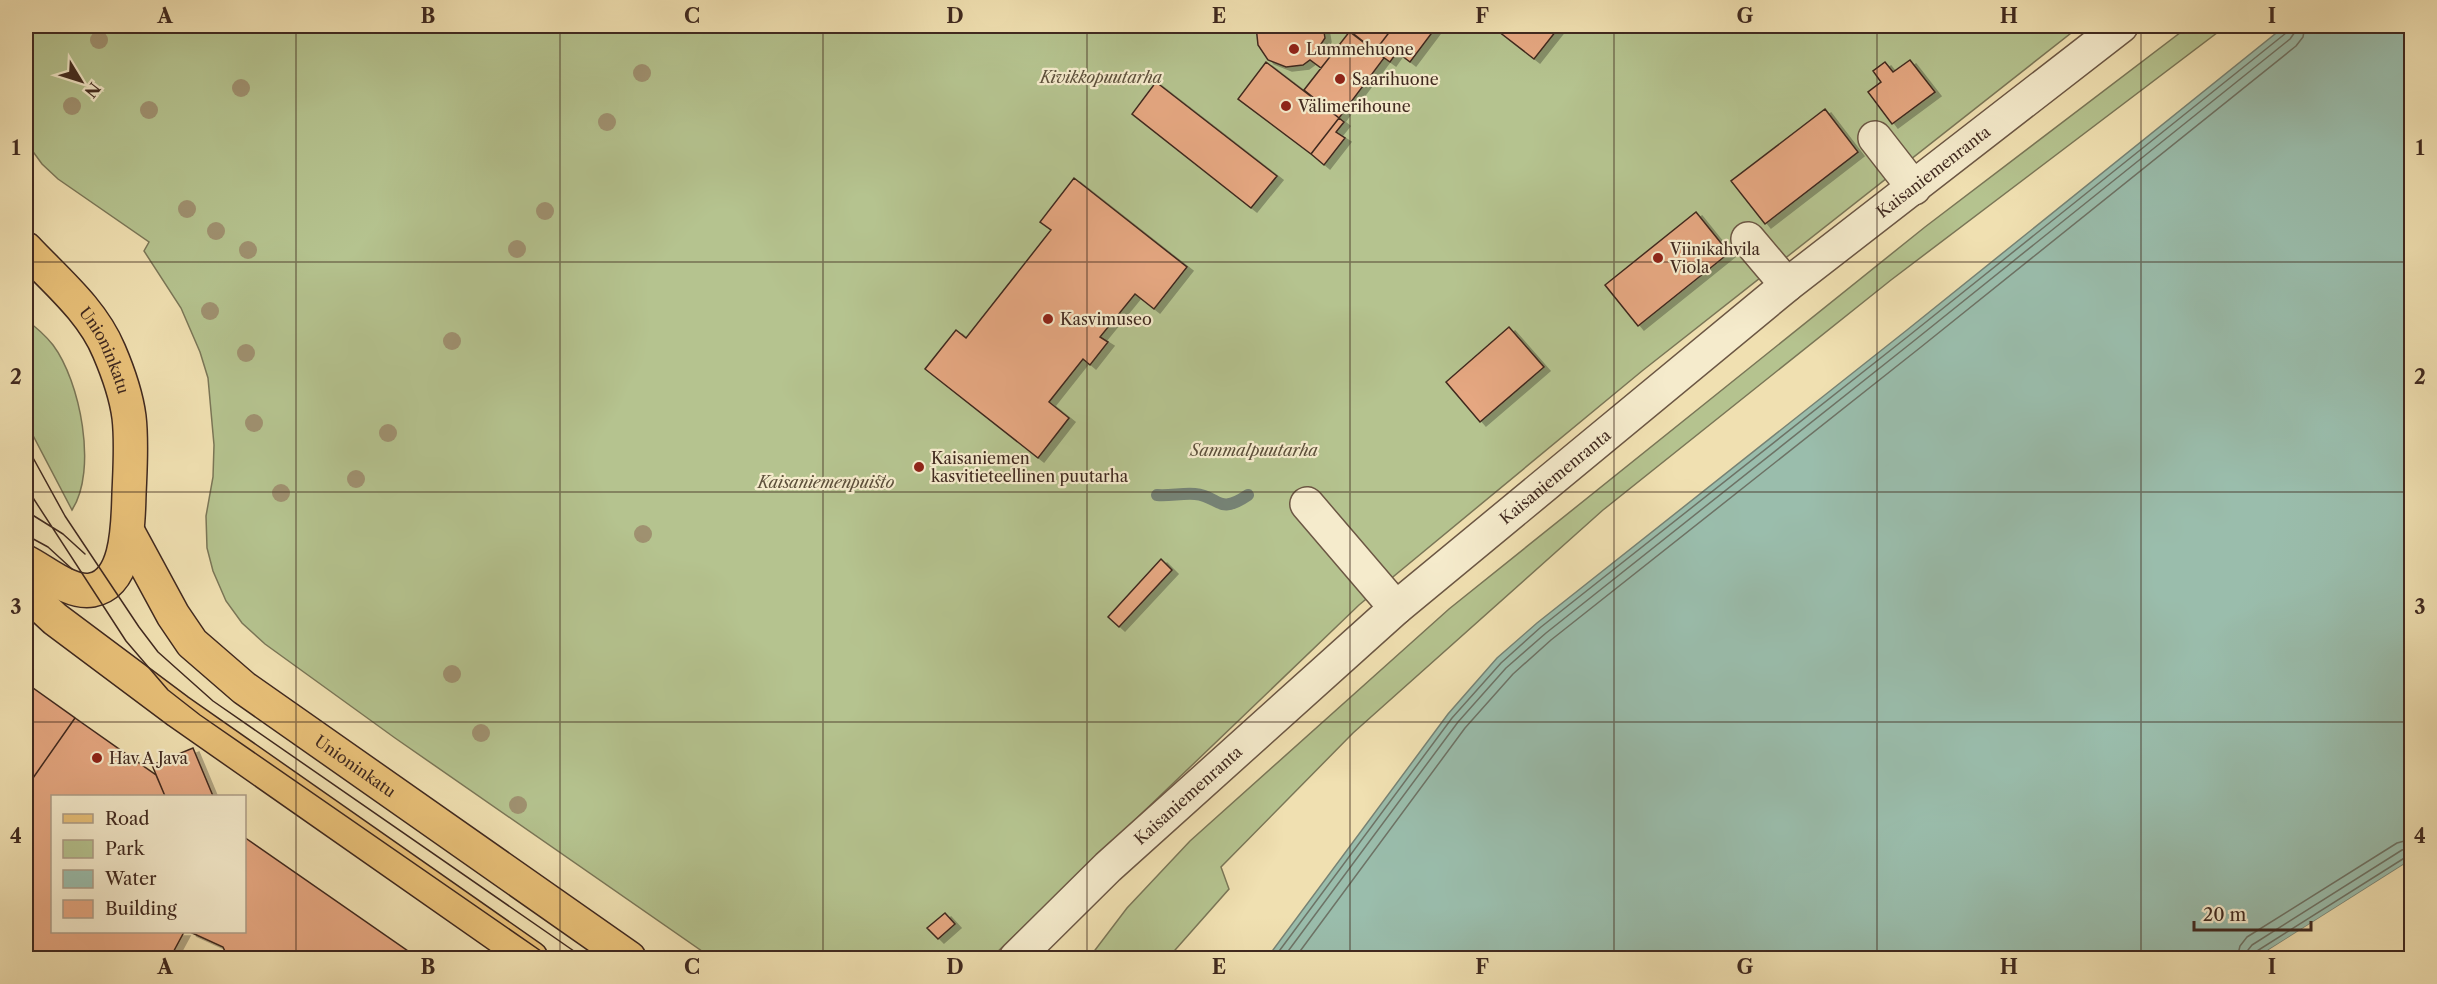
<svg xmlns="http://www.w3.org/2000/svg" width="2437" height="984" font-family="'Libre Caslon Text',serif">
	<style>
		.green { fill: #b5c38f; stroke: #7a7657; stroke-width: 1.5 }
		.water { fill: #9abdac; stroke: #768274; stroke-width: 1.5 }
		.pier { fill: #f0e0b1 }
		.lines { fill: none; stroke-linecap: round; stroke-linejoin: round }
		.shore { stroke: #6d7366; stroke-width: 1.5 }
		.stream { stroke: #768274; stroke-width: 12 }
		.building { fill: #e5a781; stroke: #40291f; stroke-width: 1.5; filter: url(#shadow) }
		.minor-casing { stroke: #6c5744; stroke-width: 36 }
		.major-casing { stroke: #40291f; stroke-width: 36 }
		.minor { stroke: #f5ebcc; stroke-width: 33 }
		.major { stroke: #e8c078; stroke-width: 33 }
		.tram { stroke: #40291f; stroke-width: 1.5 }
		.tree { fill: #9f9170 }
		.grid { fill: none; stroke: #40291f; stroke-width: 1.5; stroke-opacity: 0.55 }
		.poi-dot { fill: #8f2418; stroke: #f5ebcc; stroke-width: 2 }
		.labels { text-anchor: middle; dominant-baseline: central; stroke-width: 4.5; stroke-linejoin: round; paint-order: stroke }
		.poi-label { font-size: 16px; fill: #40291f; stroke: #f5ebcc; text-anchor: start }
		.park-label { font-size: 16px; font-style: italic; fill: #5d503b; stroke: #f5ebcc }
		.street-label { font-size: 16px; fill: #40291f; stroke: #f5ebcc }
		.neatline { fill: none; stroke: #40291f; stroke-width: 2 }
		.grid-label { font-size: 20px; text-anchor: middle; font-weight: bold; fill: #40291f }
	</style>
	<defs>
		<filter id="shadow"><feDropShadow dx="6" dy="4" stdDeviation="0" flood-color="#0004"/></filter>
	</defs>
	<rect width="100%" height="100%" fill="#f0e0b1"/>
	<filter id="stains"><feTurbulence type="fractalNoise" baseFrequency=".00333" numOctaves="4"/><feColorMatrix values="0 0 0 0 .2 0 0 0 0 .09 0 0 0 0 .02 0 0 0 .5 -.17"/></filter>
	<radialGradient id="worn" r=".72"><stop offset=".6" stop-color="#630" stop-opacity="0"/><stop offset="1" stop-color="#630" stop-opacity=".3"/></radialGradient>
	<path class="green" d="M 26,26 L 2080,26 L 1642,371 L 1359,605 L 991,958 L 712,958 L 395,738 L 265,644 L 242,623 L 226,601 L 213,571 L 207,548 L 206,516 L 213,477 L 214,445 L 208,378 L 200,352 L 181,308 L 144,251 L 149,242 L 58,179 L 42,164 L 26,142 Z
		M 2189,26 L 2226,26 L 1891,280 L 1603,510 L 1353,733 L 1221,867 L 1229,889 L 1168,958 L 1089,958 L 1127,908 L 1190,841 L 1449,609 L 1925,227 Z
		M 26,320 C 36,327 45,335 53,345 C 80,381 98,470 72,510 L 26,422 Z"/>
	<path class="water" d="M 2285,26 L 2411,26 L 2411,860 L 2256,958 L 1267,958 L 1448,714 L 1497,658 L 1537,623 L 1907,330 Z"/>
	<path class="pier" d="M 2411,860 L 2412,864 L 2261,958 L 2256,958 Z"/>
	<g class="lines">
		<path class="shore" d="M 1274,958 L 1452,718 L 1501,663 L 1541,627 L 1911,334 L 2286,33 L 2288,26
			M 1283,958 L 1458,722 L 1506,668 L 1546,633 L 1915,340 L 2290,39 L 2295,32 L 2296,26
			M 1295,958 L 1465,728 L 1513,674 L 1551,640 L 1921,347 L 2296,46 L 2303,37 L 2305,26
			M 2237,958 L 2240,946 L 2247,937 L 2397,843 L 2412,839
			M 2246,958 L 2248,950 L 2252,945 L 2402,850 L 2412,848
			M 2254,958 L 2257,951 L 2406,857 L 2412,856"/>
		<path class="stream" d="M 1157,495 C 1170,496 1182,493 1195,494 C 1220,496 1217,516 1248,495"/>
	</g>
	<path class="building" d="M 1256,26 L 1323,26 L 1325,38 L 1321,44 L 1333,53 L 1321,68 L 1310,60 L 1303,65 L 1286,67 L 1268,60 L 1258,45 Z
		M 1342,26 L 1394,26 L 1375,51 Z
		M 1394,26 L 1437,26 L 1410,62 L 1397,52 L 1390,62 L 1375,51 Z
		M 1496,26 L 1560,26 L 1534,59 L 1494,28 Z
		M 1350,31 L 1384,58 L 1339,118 L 1304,90 Z
		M 1910,60 L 1935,92 L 1892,124 L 1868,92 L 1881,82 L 1873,71 L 1885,62 L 1893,72 Z
		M 1266,62 L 1339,118 L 1311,154 L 1238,99 Z
		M 1156,82 L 1277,176 L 1251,208 L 1132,114 Z
		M 1825,109 L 1858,152 L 1765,224 L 1731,181 Z
		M 1339,118 L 1344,122 L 1336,132 L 1345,138 L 1324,165 L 1311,154 Z
		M 1074,178 L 1187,267 L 1154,309 L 1135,294 L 1100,337 L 1108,342 L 1090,365 L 1083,359 L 1049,402 L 1069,418 L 1038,458 L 925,369 L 956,330 L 966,338 L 1051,230 L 1040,222 Z
		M 1696,212 L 1729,253 L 1638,326 L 1605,285 Z
		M 1509,327 L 1544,367 L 1480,422 L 1446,382 Z
		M 1161,559 L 1172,570 L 1119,627 L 1108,617 Z
		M 26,683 L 75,718 L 26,788 Z
		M 75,718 L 156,775 L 165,796 L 52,796 L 52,932 L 184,932 L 170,958 L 26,958 L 26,788 Z
		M 193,748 L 213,796 L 165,796 L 152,765 Z
		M 244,837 L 418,958 L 228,958 L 223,947 L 190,932 L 244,932 Z
		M 945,913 L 955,924 L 938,939 L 927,928 Z"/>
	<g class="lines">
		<defs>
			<g id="minor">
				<path d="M 1875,138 L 1914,188"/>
				<path d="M 1748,239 L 1787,285"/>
				<path d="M 1307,504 L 1396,608"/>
				<path id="s1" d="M 1016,958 L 1108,867 L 1396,608 L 1787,285 L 2121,26"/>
			</g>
			<g id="major">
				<path id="s2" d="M 26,249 C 55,280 92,310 109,351 C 118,372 126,394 129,417 C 132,442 130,469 129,494 C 128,522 129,583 92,590 C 70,594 44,571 26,562"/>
				<path id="s3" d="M 128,532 L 173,615 L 192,643 L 244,688 L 629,958"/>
				<path d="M 26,592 L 55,619 L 178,711 L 531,958"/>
			</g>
		</defs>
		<use href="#minor" class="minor-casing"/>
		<use href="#major" class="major-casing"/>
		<use href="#minor" class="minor"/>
		<use href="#major" class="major"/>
		<path class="tram" d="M 26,445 L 65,516 L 139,627 L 158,652 L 213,701 L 584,958
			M 26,487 L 126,641 L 168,690 L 200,715 L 551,958
			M 26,511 L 63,534 L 85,554
			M 26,535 L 48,547 L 72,569"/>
	</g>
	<g class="tree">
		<circle cx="99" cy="40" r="9"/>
		<circle cx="642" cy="73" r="9"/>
		<circle cx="241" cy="88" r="9"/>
		<circle cx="72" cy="106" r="9"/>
		<circle cx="149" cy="110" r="9"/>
		<circle cx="607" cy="122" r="9"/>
		<circle cx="187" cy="209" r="9"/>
		<circle cx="545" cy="211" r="9"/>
		<circle cx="216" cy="231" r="9"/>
		<circle cx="517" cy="249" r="9"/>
		<circle cx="248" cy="250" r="9"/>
		<circle cx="210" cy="311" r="9"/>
		<circle cx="452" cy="341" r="9"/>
		<circle cx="246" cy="353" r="9"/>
		<circle cx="254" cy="423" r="9"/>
		<circle cx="388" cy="433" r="9"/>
		<circle cx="356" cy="479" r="9"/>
		<circle cx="281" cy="493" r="9"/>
		<circle cx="643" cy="534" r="9"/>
		<circle cx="452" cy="674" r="9"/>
		<circle cx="481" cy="733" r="9"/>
		<circle cx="518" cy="805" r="9"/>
	</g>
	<path class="grid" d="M 296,26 L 296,958M 560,26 L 560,958M 823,26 L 823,958M 1087,26 L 1087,958M 1350,26 L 1350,958M 1614,26 L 1614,958M 1877,26 L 1877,958M 2141,26 L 2141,958M 26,262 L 2412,262M 26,492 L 2412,492M 26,722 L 2412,722"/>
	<g class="poi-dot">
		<circle cx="1294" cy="49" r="6"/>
		<circle cx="1340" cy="79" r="6"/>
		<circle cx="1286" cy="106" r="6"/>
		<circle cx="1658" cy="258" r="6"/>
		<circle cx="1048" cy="319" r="6"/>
		<circle cx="919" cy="467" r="6"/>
		<circle cx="97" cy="758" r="6"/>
	</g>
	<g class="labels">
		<g class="poi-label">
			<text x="1306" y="49">Lummehuone</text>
			<text x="1352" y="79">Saarihuone</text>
			<text x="1298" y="106">Välimerihoune</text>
			<text x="1670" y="249">Viinikahvila<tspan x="1670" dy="18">Viola</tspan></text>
			<text x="1060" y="319">Kasvimuseo</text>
			<text x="931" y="458">Kaisaniemen<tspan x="931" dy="18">kasvitieteellinen puutarha</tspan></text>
			<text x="109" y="758">Hav A Java</text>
		</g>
		<g class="park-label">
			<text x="1101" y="77">Kivikkopuutarha</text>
			<text x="1254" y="450">Sammalpuutarha</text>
			<text x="826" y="482">Kaisaniemenpuisto</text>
		</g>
		<g class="street-label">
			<text stroke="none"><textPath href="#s1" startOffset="1209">Kaisaniemenranta</textPath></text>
			<text stroke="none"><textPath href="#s2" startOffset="130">Unioninkatu</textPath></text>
			<text stroke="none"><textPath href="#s1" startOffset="723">Kaisaniemenranta</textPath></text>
			<text stroke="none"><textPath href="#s3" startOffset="333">Unioninkatu</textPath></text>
			<text stroke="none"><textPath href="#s1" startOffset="237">Kaisaniemenranta</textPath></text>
		</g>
	</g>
	<rect width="2437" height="984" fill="none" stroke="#f0e0b1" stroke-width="66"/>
	<rect x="51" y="795" width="195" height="138" fill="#f5ebcc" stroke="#ad9d87" stroke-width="1.5"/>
	<rect x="63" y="814" width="30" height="9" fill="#e8c078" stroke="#ad9d87" stroke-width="1.5"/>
	<text x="105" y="825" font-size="18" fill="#40291f">Road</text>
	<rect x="63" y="840" width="30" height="18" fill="#b5c38f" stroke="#ad9d87" stroke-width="1.5"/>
	<text x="105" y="855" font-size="18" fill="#40291f">Park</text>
	<rect x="63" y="870" width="30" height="18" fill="#9abdac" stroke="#ad9d87" stroke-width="1.5"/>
	<text x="105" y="885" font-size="18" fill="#40291f">Water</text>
	<rect x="63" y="900" width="30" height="18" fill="#e5a781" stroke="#ad9d87" stroke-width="1.5"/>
	<text x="105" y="915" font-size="18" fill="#40291f">Building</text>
	<g transform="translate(81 81) rotate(128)" stroke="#f5ebcc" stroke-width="4.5" paint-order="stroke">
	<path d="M0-4.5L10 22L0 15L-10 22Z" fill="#40291f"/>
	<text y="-9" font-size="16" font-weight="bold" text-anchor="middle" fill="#40291f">N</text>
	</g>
	<path d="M2194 921v9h117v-9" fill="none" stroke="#40291f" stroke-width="3"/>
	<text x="2203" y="921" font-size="18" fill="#40291f" stroke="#f5ebcc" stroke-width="4.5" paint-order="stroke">20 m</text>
	<rect x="33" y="33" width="2371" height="918" class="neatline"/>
	<g class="grid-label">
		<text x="165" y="23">A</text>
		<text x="428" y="23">B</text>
		<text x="692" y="23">C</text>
		<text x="955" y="23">D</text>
		<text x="1219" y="23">E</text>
		<text x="1482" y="23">F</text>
		<text x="1745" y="23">G</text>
		<text x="2009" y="23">H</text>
		<text x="2272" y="23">I</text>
		<text x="16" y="155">1</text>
		<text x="2420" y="155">1</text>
		<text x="16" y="384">2</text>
		<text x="2420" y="384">2</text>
		<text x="16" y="614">3</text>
		<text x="2420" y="614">3</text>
		<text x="16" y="843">4</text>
		<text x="2420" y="843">4</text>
		<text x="165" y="974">A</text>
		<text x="428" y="974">B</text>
		<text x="692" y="974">C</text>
		<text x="955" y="974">D</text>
		<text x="1219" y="974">E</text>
		<text x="1482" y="974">F</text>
		<text x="1745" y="974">G</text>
		<text x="2009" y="974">H</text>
		<text x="2272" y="974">I</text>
	</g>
	<rect width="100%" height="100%" filter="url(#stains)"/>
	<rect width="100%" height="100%" fill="url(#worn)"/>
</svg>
